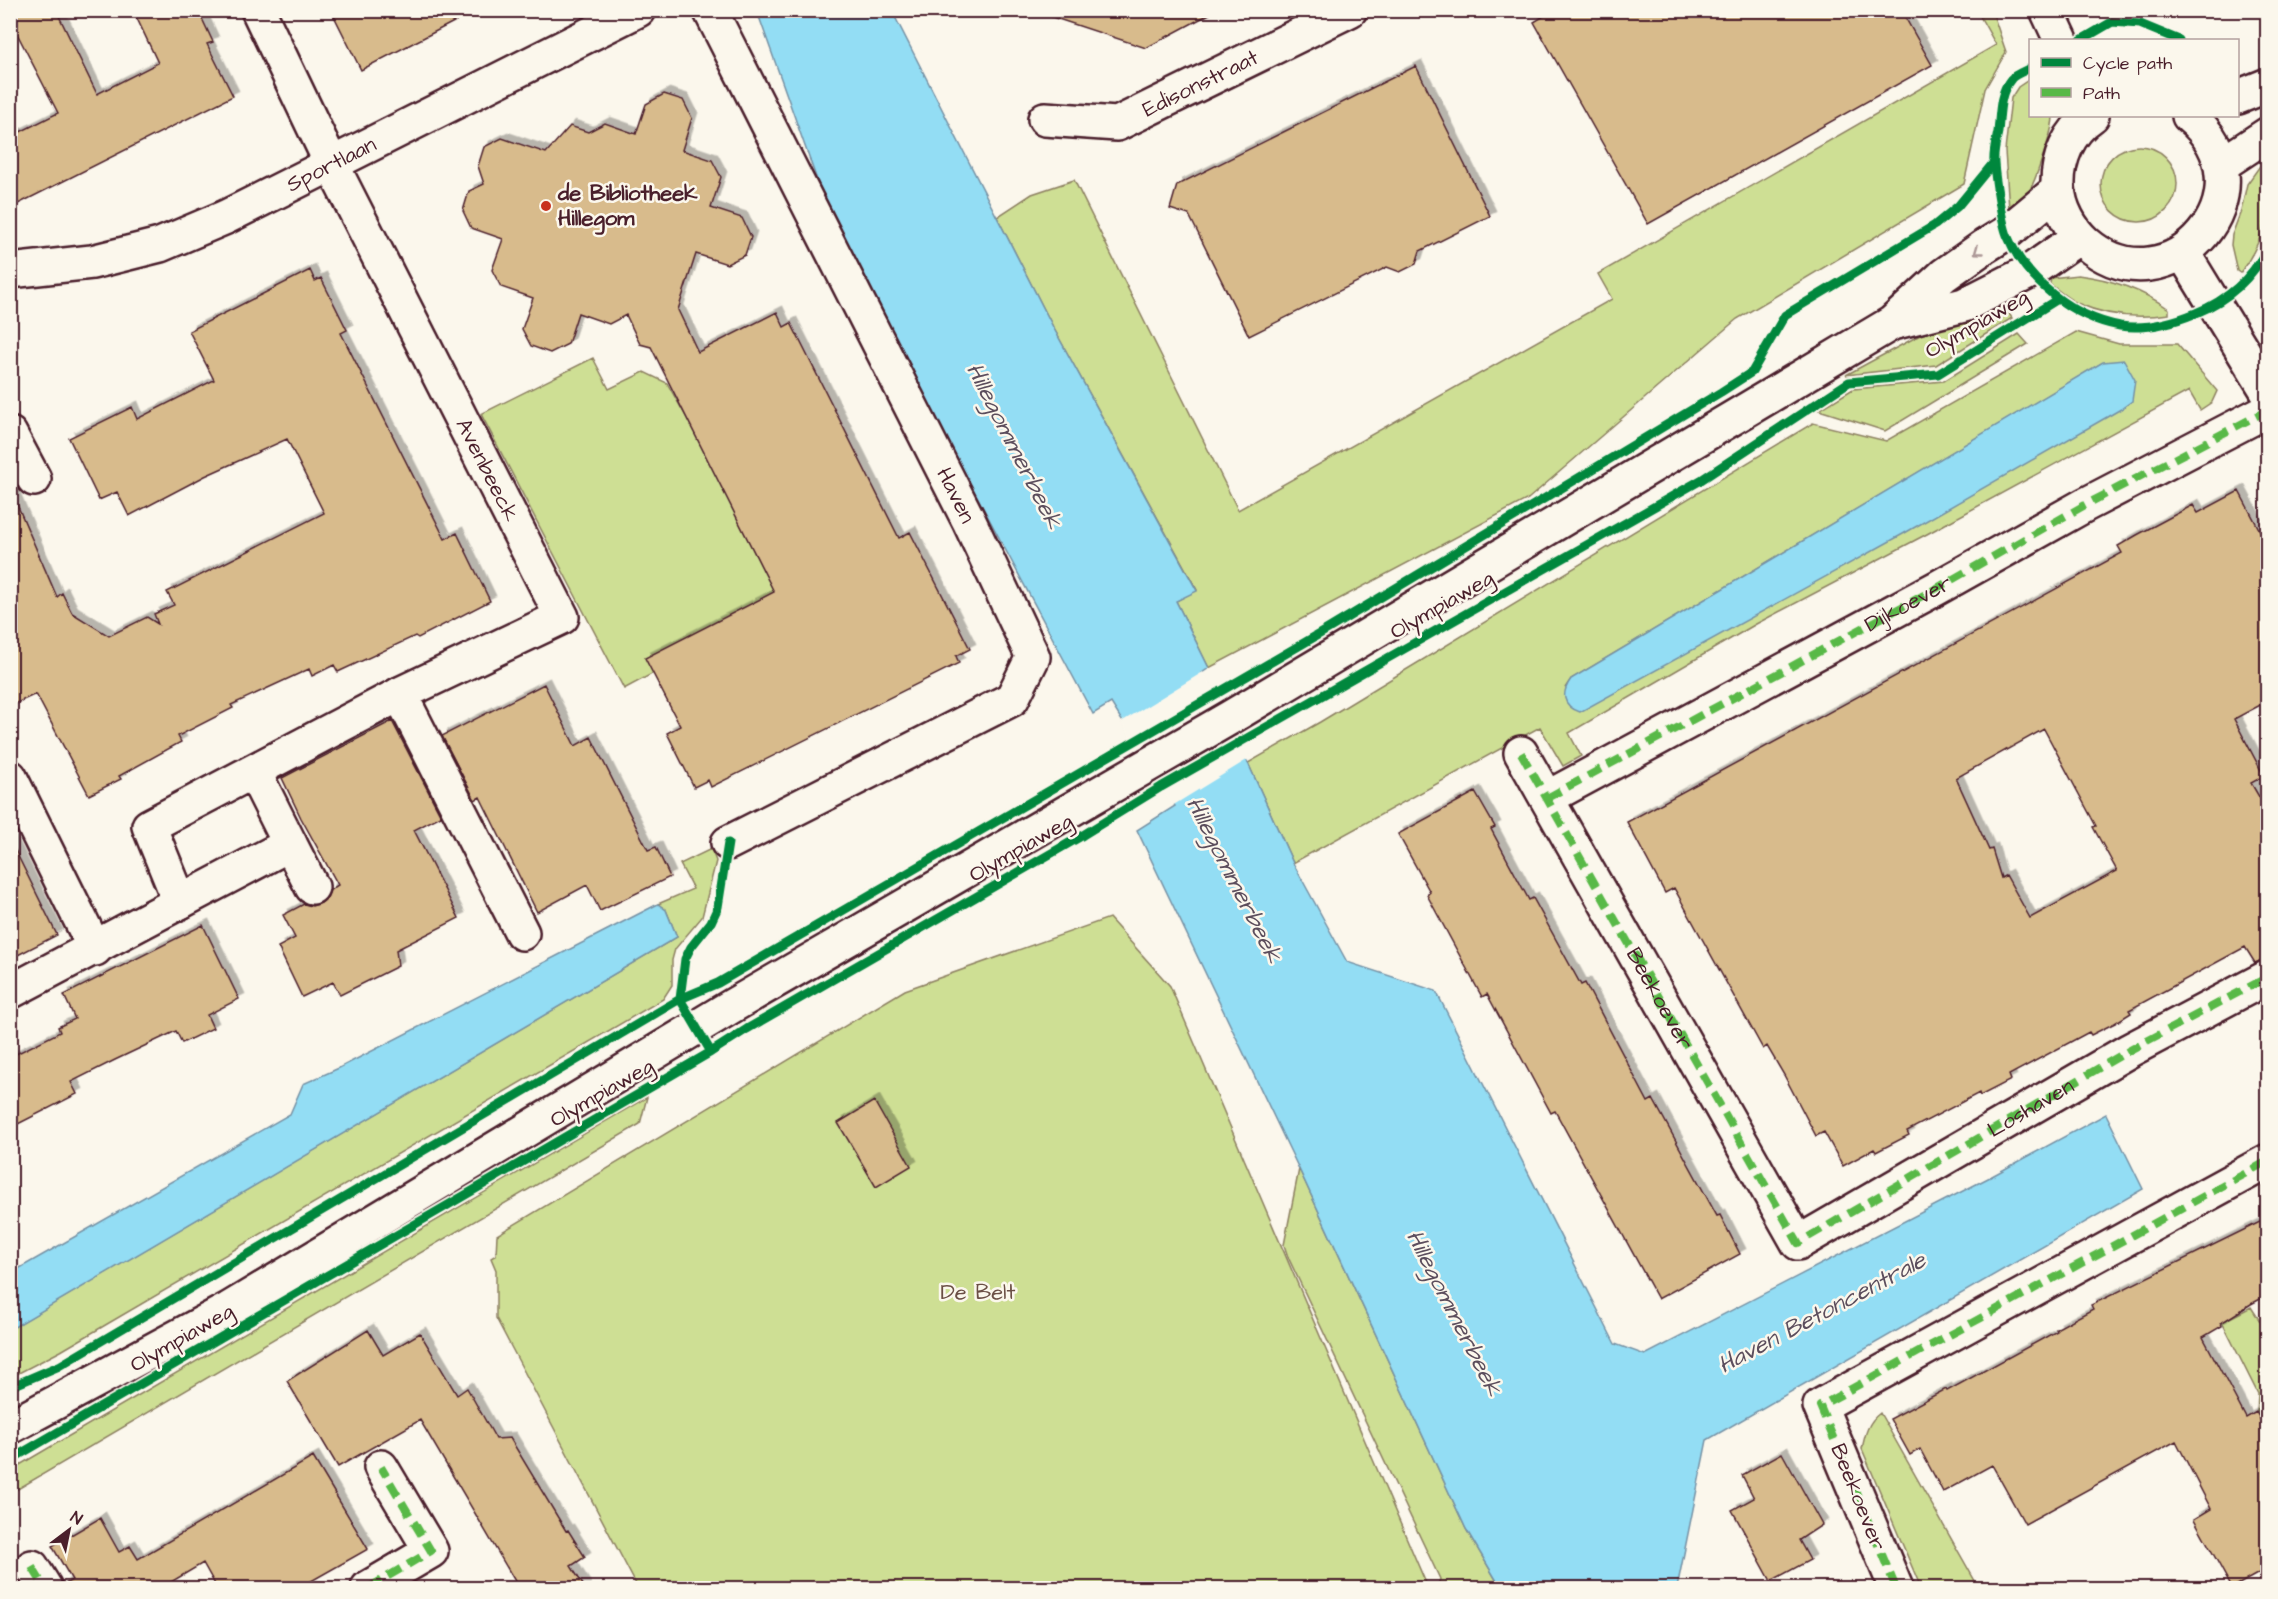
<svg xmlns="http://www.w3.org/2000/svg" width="2278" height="1599" font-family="'Architects Daughter',sans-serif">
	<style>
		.green { fill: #cedf94; stroke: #8c7f60; stroke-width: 1.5; fill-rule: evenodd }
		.water { fill: #93ddf4; stroke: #7691a4; stroke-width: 1.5 }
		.pier { fill: #fbf7ec }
		.building { fill: #d8bb8c; stroke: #4a1f2b; stroke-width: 1.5; fill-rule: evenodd; filter: url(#shadow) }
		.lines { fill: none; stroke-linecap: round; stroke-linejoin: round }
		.street-casing { stroke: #4a1f2b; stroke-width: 38 }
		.secondary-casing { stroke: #4a1f2b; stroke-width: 38 }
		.street { stroke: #fbf7ec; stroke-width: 33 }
		.secondary { stroke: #fbf7ec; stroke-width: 33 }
		.quiet { stroke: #58b947; stroke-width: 8; stroke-dasharray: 15 8; stroke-linecap: butt }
		.cycleway-casing { stroke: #fbf7ec; stroke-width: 13 }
		.cycleway { stroke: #00873e; stroke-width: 9 }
		.oneway { stroke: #ab9695 }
		.poi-dot { fill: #c8321e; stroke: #fbf7ec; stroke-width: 2 }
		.labels { text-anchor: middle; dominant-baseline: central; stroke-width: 5; stroke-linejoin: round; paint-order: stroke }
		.street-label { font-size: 22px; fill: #4a1f2b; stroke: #fbf7ec }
		.poi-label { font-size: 22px; font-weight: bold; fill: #4a1f2b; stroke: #fbf7ec; text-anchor: start }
		.park-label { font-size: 22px; fill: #6b4f45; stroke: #fbf7ec }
		.water-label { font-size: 24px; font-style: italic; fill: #5c4e5d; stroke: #fbf7ec }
	</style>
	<defs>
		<filter id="shadow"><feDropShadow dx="5.5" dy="-5.5" stdDeviation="0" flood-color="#0004"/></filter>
	</defs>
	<rect width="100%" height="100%" fill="#fbf7ec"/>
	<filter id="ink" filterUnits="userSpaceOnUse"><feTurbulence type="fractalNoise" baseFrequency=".0167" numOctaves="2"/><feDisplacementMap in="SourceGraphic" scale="12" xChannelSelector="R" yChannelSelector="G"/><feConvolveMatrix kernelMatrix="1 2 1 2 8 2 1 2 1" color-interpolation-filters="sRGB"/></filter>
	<g filter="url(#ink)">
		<path class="green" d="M 1977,11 L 1992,11 L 2006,52 L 1985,89 L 1964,184 L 1737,319 L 1528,499 L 1209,668 L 1176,601 L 1197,590 L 1053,327 L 997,217 L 1032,194 L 1074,180 L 1238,510 L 1612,299 L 1598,274 L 1996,45 Z
			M 2030,79 L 2030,116 L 2053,116 C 2053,129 2048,140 2044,153 C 2036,175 2032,199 2009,209 L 2005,151 L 2011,98 L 2018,87 Z
			M2101 184a38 38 0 1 1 76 0a38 38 0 1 1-76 0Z
			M 2267,156 C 2268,206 2271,231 2240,273 L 2237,271 L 2231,245 L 2232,235 L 2241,211 L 2247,184 Z
			M 2078,275 C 2111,279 2142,290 2169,309 L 2169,314 C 2138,319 2106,316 2077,303 C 2067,298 2058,290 2050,284 L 2051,278 Z
			M 2000,300 L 2012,318 L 1936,365 L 1846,375 L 1920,335 Z
			M 2076,332 L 2119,344 L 2177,344 L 2217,391 L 2212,402 L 2200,410 L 2189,391 L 1927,534 L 1756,624 L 1569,733 L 1581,756 L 1563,766 L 1540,727 L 1293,863 L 1248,763 L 1320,722 L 1813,423 L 1886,441 ZM 2102,363 L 1565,688 L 1571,679 Z
			M 2019,334 L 2028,344 L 1885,431 L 1819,410 L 1853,389 L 1944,381 Z
			M 593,358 L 609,389 L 644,372 L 667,383 L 787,595 L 782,604 L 624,689 L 481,414 Z
			M 711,849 L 716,861 L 702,917 L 675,949 L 672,960 L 672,985 L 663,999 L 61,1351 L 11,1377 L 10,1329 L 677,937 L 666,910 L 658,904 L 693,889 L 680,864 Z
			M 1109,918 L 1170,986 L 1428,1588 L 638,1588 L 496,1318 L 496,1270 L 491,1258 L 496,1255 L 497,1235 L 905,990 Z
			M 647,1097 L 640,1124 L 11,1493 L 11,1470 Z
			M 1299,1169 L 1466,1529 L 1501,1588 L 1437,1588 L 1440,1579 L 1288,1257 L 1284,1245 Z
			M 2251,1307 L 2267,1332 L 2267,1424 L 2257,1411 L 2258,1394 L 2222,1322 Z
			M 1880,1413 L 1979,1588 L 1921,1588 L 1862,1449 C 1865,1434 1868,1422 1880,1413 Z"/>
		<path class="water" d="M 757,11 L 892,11 L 1053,327 L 1197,591 L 1176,601 L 1209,668 L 1202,673 L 1248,763 L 1293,863 L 1347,962 L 1436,991 L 1615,1344 L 1645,1355 L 1992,1176 L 2106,1114 L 2143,1189 L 1707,1440 L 1677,1588 L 1501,1588 L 1466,1529 L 1299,1169 L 1137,830 L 1175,806 L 1111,703 L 1093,714 L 834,228 Z
			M 2124,360 L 2135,380 L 2132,401 L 2121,409 L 1903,534 L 1580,712 C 1562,706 1561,693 1571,679 L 2103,362 Z
			M 658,904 L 666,910 L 677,937 L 11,1329 L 11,1273 L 290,1114 L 303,1084 L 339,1068 Z"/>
		<path class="pier" d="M 1203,672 L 1220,699 L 1250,758 L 1172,806 L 1121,722 Z"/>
		<path class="building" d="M 10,10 L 56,10 L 97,94 L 158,63 L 133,10 L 198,10 L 213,42 L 207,44 L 233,96 L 10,208 L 10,137 L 58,113 L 10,20 Z
			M 331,10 L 477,10 L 361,70 Z
			M 1053,10 L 1217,10 L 1146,48 L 1052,17 Z
			M 1554,10 L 1901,10 L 1932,65 L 1648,224 L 1534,22 Z
			M 1416,66 L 1490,216 L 1420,251 L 1416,264 L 1400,272 L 1387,267 L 1249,336 L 1189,215 L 1170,209 L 1177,185 Z
			M 664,94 L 683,100 L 692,118 L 682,150 L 712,160 L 721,177 L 711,208 L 742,218 L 751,237 L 745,255 L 727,264 L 696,254 L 678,310 L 698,352 L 777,312 L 784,327 L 791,323 L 899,538 L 910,532 L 970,649 L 956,656 L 959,663 L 711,787 L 708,780 L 694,787 L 667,733 L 680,726 L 645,658 L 774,592 L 651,347 L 640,344 L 626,315 L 609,324 L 578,313 L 568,344 L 550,353 L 531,346 L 522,329 L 533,298 L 501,287 L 492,270 L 503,239 L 471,228 L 463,211 L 469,191 L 484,184 L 478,166 L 484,147 L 502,138 L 546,153 L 570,126 L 588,132 L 605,123 L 636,134 L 646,104 Z
			M 310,270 L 315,281 L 321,278 L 347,330 L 341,333 L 445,539 L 457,533 L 490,601 L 418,638 L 415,636 L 338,672 L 334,665 L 312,676 L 309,669 L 231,705 L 233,708 L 178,736 L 181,742 L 119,776 L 121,779 L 89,795 L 36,694 L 10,706 L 10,488 L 57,597 L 62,593 L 72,613 L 109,636 L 147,617 L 158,624 L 154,614 L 174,605 L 167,592 L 324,513 L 287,439 L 205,476 L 129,516 L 117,492 L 99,500 L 69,438 L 132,407 L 137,419 L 214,380 L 189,331 Z
			M 2239,491 L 2268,546 L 2268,701 L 2234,719 L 2264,776 L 2251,783 L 2268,812 L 2268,958 L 2255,963 L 2245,947 L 2129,1010 L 2131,1013 L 2115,1023 L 2091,1035 L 2089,1032 L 2009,1075 L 2011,1080 L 1980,1096 L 1979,1093 L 1907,1131 L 1909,1135 L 1876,1152 L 1874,1149 L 1843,1166 L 1824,1132 L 1816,1136 L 1784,1075 L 1767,1046 L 1763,1049 L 1674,888 L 1665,893 L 1627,822 L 2122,553 L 2118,546 L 2137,535 L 2193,505 L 2198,513 ZM 2044,729 L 2096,826 L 2093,827 L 2117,871 L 2030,918 L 2006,875 L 2001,878 L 1992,849 L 1989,850 L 1956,778 Z
			M 544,684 L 575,746 L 591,737 L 648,850 L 656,847 L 670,877 L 600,911 L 587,885 L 537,912 L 480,797 L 475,800 L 442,736 Z
			M 392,721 L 441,816 L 414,830 L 459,918 L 396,950 L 398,966 L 340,995 L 333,982 L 302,997 L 278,947 L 295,938 L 283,915 L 304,904 L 312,906 L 321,903 L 327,898 L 330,890 L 338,885 L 301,818 L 282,778 Z
			M 1475,792 L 1495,827 L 1491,829 L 1529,900 L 1533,898 L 1581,985 L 1585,983 L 1648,1102 L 1653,1099 L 1717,1216 L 1720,1215 L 1740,1254 L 1658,1299 L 1555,1111 L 1551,1113 L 1487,994 L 1482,997 L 1427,895 L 1430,892 L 1398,834 Z
			M 10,840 L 57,935 L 10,959 Z
			M 203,925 L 239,999 L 207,1015 L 213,1028 L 182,1043 L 176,1031 L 115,1060 L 71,1082 L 77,1094 L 10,1128 L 10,1057 L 60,1032 L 58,1027 L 75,1019 L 64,995 Z
			M 874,1101 L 911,1166 L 876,1187 L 838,1123 Z
			M 2268,1218 L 2268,1295 L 2251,1304 L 2221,1323 L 2222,1326 L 2203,1337 L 2246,1418 L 2256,1412 L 2268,1433 L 2268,1568 L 2232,1588 L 2194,1519 L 2211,1509 L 2176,1441 L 2025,1524 L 1992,1465 L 1943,1492 L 1920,1449 L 1910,1455 L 1890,1419 L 1946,1389 L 1947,1391 L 2057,1331 L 2056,1329 L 2093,1309 L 2091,1305 Z
			M 368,1330 L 383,1355 L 420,1333 L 457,1395 L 467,1388 L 496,1439 L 510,1438 L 566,1531 L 568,1530 L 585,1557 L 571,1566 L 585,1588 L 519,1588 L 420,1420 L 338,1467 L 287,1381 Z
			M 1782,1453 L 1822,1525 L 1799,1540 L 1810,1560 L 1771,1581 L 1732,1510 L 1754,1498 L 1742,1475 Z
			M 313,1457 L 368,1549 L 299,1588 L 217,1588 L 203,1563 L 161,1588 L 64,1588 L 63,1585 L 72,1580 L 52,1546 L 100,1518 L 119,1552 L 130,1546 L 138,1559 Z"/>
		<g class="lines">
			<defs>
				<g id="street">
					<path id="s1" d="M 710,10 L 969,521 L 1033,657 L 1012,699 L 728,843"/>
					<path d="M 2047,10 L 2061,40"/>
					<path id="s2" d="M 1045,119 L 1117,124 L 1350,10"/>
					<path d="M 2183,253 L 2268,392"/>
					<path id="s3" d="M 10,271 L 92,262 L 160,245 L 226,217 L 638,10"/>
					<path d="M 10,434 L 34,479"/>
					<path d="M 400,694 L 522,933"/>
					<path d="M 1521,753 L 1798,1243 L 2130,1050 L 2268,977"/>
					<path d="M 10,777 L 95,949"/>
					<path id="s4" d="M 1547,798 L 1937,588 L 2085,505 L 2268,410"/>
					<path d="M 290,844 L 312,887"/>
					<path d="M 180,902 L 290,844 L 254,772"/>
					<path d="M 10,992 L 180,902 L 149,826 L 400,694 L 562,617 L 331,163 L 258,10"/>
					<path d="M 32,1567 L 45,1588"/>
					<path d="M 368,1588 L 431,1551 L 381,1467"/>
					<path d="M 1896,1588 L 1820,1406 L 2268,1161"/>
				</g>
				<path id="secondary" d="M 2238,97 L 2268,85
					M 2092,116 C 2068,132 2057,160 2058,187 C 2059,208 2071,230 2086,243 C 2170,315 2278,190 2189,116
					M 2221,165 L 2268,134
					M 1896,322 L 1964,305 L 2029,272 L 2079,237
					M 10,1427 L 229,1309 L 732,1006 L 1231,717 L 1892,323 L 1944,275 L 1985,246 L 2006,233 L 2058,190"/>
			</defs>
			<use href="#street" class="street-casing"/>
			<use href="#secondary" class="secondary-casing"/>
			<use href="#street" class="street"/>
			<use href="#secondary" class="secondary"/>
			<g class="quiet">
				<path id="s5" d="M 1521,753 L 1798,1243 L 2130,1050 L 2268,977"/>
				<path d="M 1547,798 L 1937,588 L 2085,505 L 2268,410"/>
				<path d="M 32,1567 L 45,1588"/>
				<path d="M 368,1588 L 431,1551 L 381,1467"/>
				<path d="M 1896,1588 L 1820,1406 L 2268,1161"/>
			</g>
			<defs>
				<path id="cycleway" d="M 2081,40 L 2112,22 L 2140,24 L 2179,40
					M 2030,68 C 2025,71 2015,74 2011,79 C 1999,93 2000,115 1998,132 C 1996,142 1993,153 1994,163 C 1995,179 2002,222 2007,235 C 2026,281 2072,317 2120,326 C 2146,330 2172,323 2196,313 C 2228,300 2252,279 2268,247
					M 711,1052 L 680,999 L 685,959 L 691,947 L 711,922 L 718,907 L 728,843
					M 10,1387 L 59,1366 L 680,999 L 718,983 L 1328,629 L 1721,392 L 1752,372 L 1785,315 L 1935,225 L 1958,206 L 1994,162
					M 10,1460 L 711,1052 L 747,1029 L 1083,835 L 1161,787 L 1701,480 L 1849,382 L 1938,374 L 2058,299"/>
			</defs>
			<use href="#cycleway" class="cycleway-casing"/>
			<use href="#cycleway" class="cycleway"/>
		</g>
		<defs><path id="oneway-chevron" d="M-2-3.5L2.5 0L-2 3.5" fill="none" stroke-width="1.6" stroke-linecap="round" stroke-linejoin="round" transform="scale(1.5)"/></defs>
		<use class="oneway" href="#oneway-chevron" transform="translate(1978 251) rotate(144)"/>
	</g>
	<circle class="poi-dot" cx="546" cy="206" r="6"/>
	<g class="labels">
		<g class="street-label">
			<text stroke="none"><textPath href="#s2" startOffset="165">Edisonstraat</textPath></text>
			<text stroke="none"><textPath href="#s3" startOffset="342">Sportlaan</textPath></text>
			<text transform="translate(1977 324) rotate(-30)">Olympiaweg</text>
			<text transform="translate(487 470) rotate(63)">Avenbeeck</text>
			<text stroke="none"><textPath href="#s1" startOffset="544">Haven</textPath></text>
			<text stroke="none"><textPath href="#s4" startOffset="410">Dijkoever</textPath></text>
			<text transform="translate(1442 605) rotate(-30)">Olympiaweg</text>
			<text transform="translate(1021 848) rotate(-30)">Olympiaweg</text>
			<text stroke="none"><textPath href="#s5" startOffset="282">Beekoever</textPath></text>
			<text transform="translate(602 1093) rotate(-30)">Olympiaweg</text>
			<text stroke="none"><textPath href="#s5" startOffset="832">Loshaven</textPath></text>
			<text transform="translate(182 1338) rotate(-30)">Olympiaweg</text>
			<text transform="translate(1858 1497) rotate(68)">Beekoever</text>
		</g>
		<g class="poi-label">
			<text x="558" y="193">de Bibliotheek<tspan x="558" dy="25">Hillegom</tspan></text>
		</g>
		<g class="park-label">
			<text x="978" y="1292">De Belt</text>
		</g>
		<g class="water-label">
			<text transform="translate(1014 446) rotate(63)">Hillegommerbeek</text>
			<text transform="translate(1234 880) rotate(63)">Hillegommerbeek</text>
			<text transform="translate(1454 1313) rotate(63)">Hillegommerbeek</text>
			<text transform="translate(1822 1313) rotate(-28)">Haven Betoncentrale</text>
		</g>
	</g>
	<rect width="2278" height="1599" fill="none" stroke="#fbf7ec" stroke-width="36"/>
	<rect x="18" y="18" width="2242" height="1563" fill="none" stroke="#4a1f2b" stroke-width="2" filter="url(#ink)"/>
	<rect x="2029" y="39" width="210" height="78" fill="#fbf7ec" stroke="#b4a19f" stroke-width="1.5"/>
	<rect x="2041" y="58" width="30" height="9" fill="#00873e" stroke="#b4a19f" stroke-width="1.5"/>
	<text x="2083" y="69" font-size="18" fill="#4a1f2b">Cycle path</text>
	<rect x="2041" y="88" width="30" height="9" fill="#58b947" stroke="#b4a19f" stroke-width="1.5"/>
	<text x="2083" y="99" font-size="18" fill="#4a1f2b">Path</text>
	<g transform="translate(69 1530) rotate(32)" stroke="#fbf7ec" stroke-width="4.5" paint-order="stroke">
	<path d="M0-4.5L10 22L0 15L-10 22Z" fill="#4a1f2b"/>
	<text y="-9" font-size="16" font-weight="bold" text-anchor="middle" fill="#4a1f2b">N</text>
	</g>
</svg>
